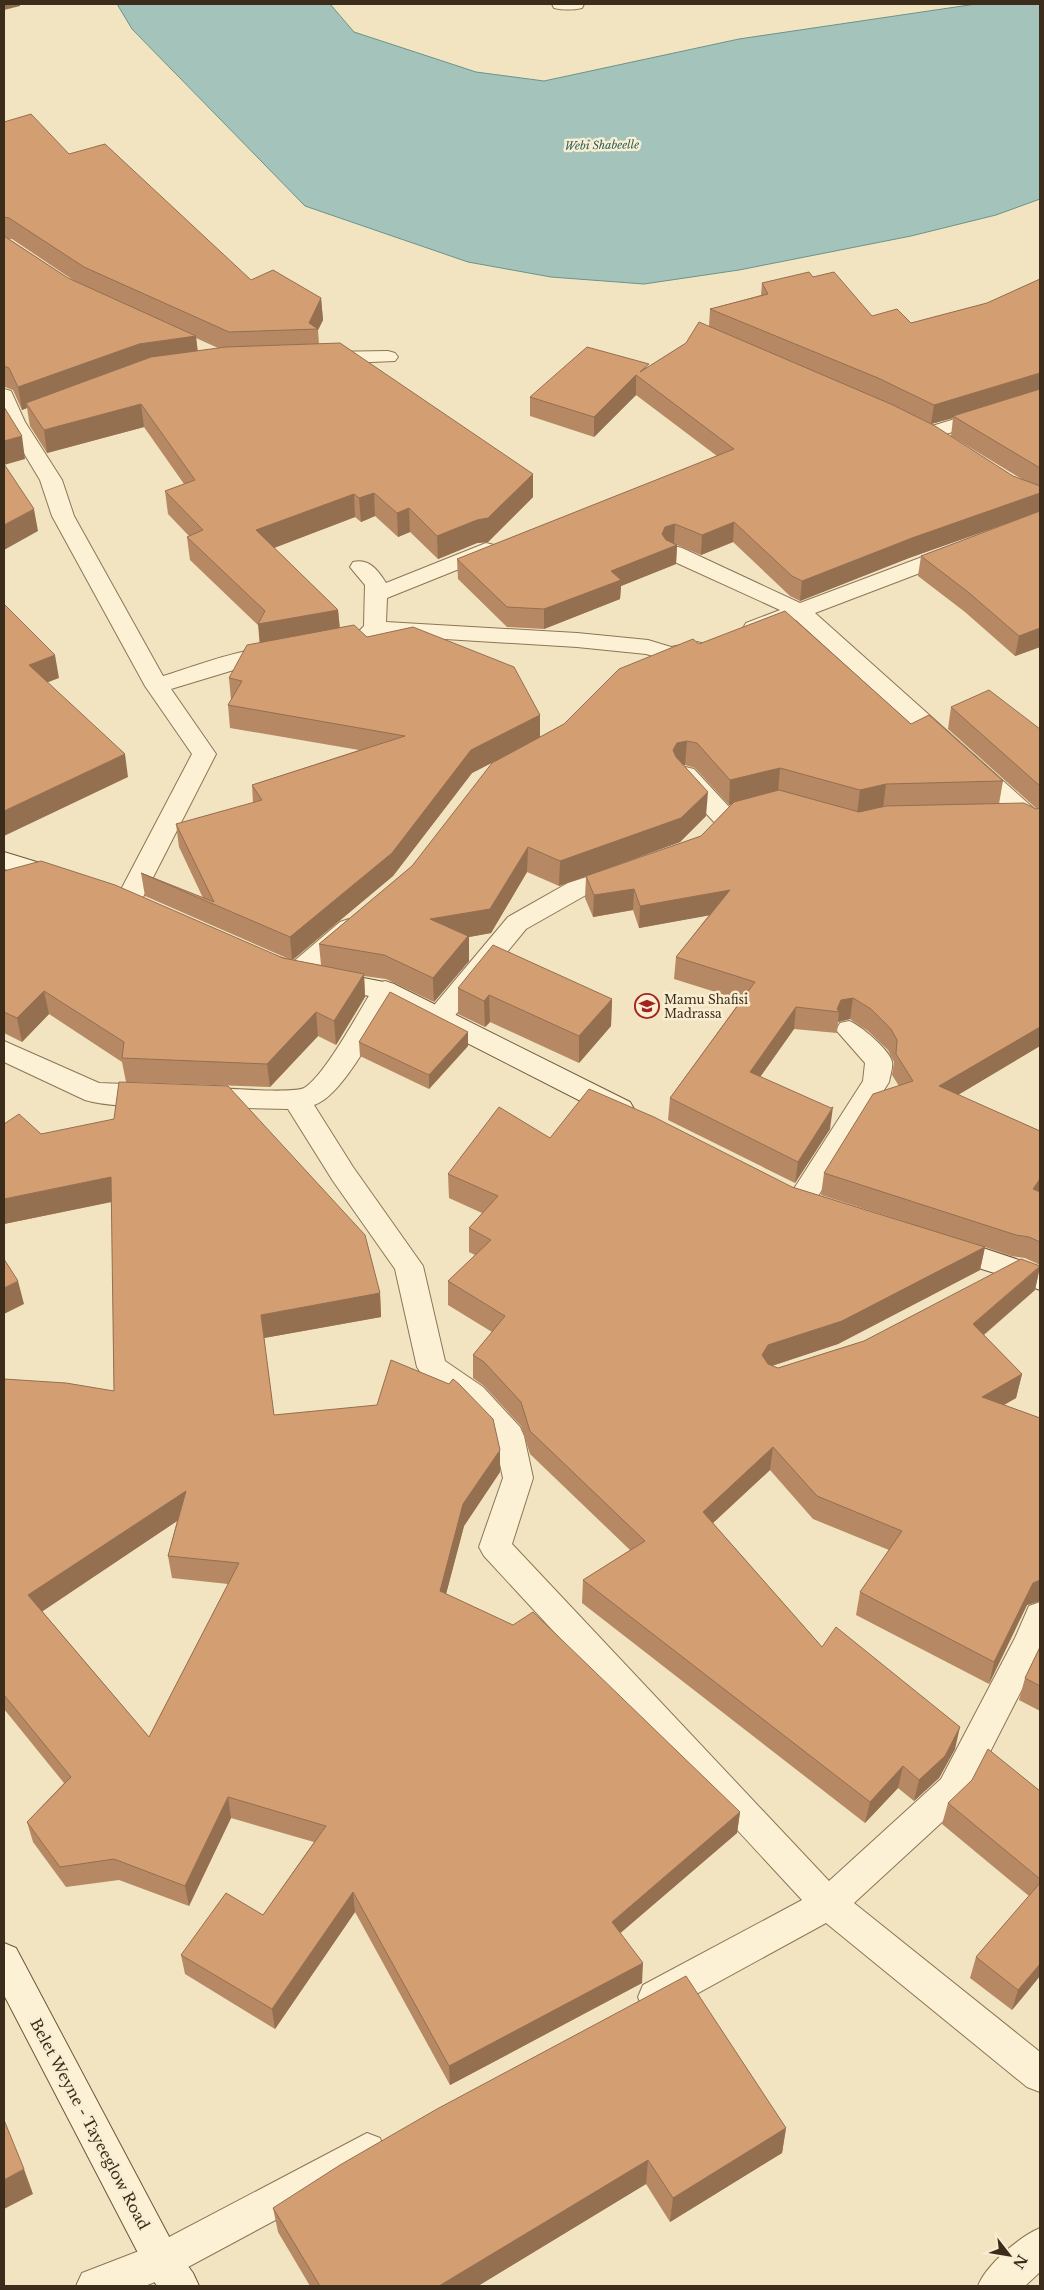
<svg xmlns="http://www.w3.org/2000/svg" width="1044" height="2290" font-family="'Libre Baskerville',serif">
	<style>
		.water { fill: #a4c4bb; stroke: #6a938a }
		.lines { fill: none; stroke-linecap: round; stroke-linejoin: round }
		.street-casing { stroke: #8d7557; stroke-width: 2 }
		.secondary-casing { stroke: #6f563a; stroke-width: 2 }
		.street { fill: #fcf1d5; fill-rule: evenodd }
		.secondary { fill: #fcf1d5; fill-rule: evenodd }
		.wall { fill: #b68863; fill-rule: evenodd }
		.shaded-wall { fill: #946f50 }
		.building { fill: #d49e73; stroke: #946f50; fill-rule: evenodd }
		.labels { text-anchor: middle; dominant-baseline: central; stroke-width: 5; stroke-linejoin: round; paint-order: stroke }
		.far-water-label { font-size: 11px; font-style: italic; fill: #2a5d5b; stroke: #f9eed1 }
		.poi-label { font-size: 12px; fill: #3c2c1c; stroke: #f9eed1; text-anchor: start }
		.near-street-label { font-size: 15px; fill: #3c2c1c; stroke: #f9eed1 }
	</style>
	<rect width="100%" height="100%" fill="#f2e4c1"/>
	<path class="water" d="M 117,4 L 330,4 L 354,32 L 476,72 L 544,81 L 739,39 L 976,4 L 1040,4 L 1040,199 L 996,215 L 911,236 L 739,270 L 644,284 L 551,277 L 468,262 L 305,206 L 132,29 Z"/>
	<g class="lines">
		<defs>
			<path id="street" d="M 552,4 L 584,4 L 582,8 C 573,10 563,10 554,8 Z
				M 388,351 L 395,353 L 398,357 L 395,361 L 324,364 L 317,362 L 314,358 L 317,354 L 324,352 Z
				M 4,389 L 11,391 L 25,422 L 62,480 L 74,516 L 163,676 C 193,667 256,642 284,649 L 287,654 L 284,659 L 247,666 L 171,689 L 216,754 L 141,901 L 137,907 L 128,910 L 119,907 L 115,901 L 192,754 L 145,686 L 52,516 L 40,480 L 4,420 Z
				M 1040,393 L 1040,406 L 929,439 L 922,437 L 919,433 L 922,429 Z
				M 486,543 L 494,545 L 497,550 L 494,555 L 387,598 L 386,622 L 577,633 L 648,640 L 671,647 L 697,642 L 705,644 L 708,649 L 705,654 L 670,661 L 646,654 L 577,647 L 380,635 C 371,643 366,647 354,644 L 351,639 L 364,626 L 365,585 L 350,567 L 353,562 C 369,558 378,570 386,583 Z
				M 954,545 L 962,547 L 965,552 L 962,557 L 815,613 L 1040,814 L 1040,835 L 1031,833 L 796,620 C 781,626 762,637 746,633 L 743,628 L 746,623 L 780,610 L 666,558 L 663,553 L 666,548 L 674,546 L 682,548 L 800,603 Z
				M 685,767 L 694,769 L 732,810 L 735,816 L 732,822 L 723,824 L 714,822 L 676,781 L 673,775 L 676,769 Z
				M 621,866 L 630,868 L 633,874 L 630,880 L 586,895 L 526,929 L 448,1024 L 439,1026 L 430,1024 L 426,1017 L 430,1010 L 508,917 L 568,883 Z
				M 349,919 L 358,922 L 362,928 L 358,934 L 304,980 L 295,983 L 286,980 L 282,974 L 286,968 L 340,922 Z
				M 385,981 L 394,984 L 398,990 C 382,1018 344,1096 314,1105 L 353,1167 L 423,1266 L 445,1361 L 483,1387 L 520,1427 L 524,1436 L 533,1478 L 512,1544 L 829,1881 L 941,1779 L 1015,1638 L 1029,1606 L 1040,1602 L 1040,1654 L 965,1801 L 854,1903 L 1040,2052 L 1040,2092 L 1027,2087 L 826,1923 L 669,2009 L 656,2014 L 643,2009 L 638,1997 L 643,1985 L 802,1900 L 484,1556 L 479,1547 L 503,1478 L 495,1441 L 461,1405 L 422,1375 L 417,1367 L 395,1269 L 333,1181 L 288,1109 L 201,1107 L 191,1104 L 187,1097 L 191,1090 L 201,1087 C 220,1088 292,1094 304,1088 C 325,1076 362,1006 376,984 Z
				M 849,1021 C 859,1024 891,1051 892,1062 C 893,1068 890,1076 889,1082 L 810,1209 L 800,1212 L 790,1209 L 786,1201 L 863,1081 L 865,1063 L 836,1030 L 840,1023 Z
				M 4,1041 L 99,1083 L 153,1085 L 163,1088 L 167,1095 L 163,1102 C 144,1108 104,1106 85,1100 L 4,1062 Z
				M 367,2133 L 380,2138 L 385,2151 L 380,2164 L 175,2274 L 145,2286 L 76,2286 L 82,2273 L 152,2246 Z
				M 1040,2228 L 1040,2272 L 1025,2286 L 978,2286 C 986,2265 1019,2237 1040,2228 Z"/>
			<path id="secondary" d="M 4,852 L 66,871 L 69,877 L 66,883 L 57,885 L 4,869 Z
				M 328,971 L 394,984 L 630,1102 L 634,1109 L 630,1116 L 620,1119 L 610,1116 L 379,998 L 319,986 L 315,980 L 319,974 Z
				M 947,1236 L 1040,1267 L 1040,1290 L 1004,1276 L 937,1255 L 933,1247 L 937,1239 Z
				M 4,1943 L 16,1948 L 175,2248 L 193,2273 L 199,2286 L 157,2286 L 149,2274 L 4,1995 Z"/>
		</defs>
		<use href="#street" class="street-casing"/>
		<use href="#secondary" class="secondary-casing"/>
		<use href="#street" class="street"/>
		<use href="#secondary" class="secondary"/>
	</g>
	<path class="wall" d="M 4,122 L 69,154 L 251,280 L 321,298 L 323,320 L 318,330 L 319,344 L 533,497 L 488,542 L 477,543 L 438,559 L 410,532 L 398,537 L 375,516 L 361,522 L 355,517 L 274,548 L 338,610 L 340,628 L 367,637 L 540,715 L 540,737 L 564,724 L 699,644 L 911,724 L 1003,781 L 999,804 L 1036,809 L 1037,809 L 948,729 L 951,707 L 1040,729 L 1040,1046 L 958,1095 L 1040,1131 L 1040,1265 L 1025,1258 L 1011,1256 L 985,1247 L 980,1270 L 838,1344 L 772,1366 L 778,1368 L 864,1341 L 1040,1266 L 1035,1290 L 984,1335 L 1022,1374 L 1016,1398 L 1004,1405 L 1040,1418 L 1040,1601 L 1027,1605 L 989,1684 L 856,1615 L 860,1592 L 889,1550 L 813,1519 L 770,1470 L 713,1523 L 822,1647 L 955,1749 L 939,1778 L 914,1801 L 898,1788 L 865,1823 L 582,1603 L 583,1580 L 630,1550 L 530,1454 L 521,1426 L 484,1386 L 473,1378 L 473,1355 L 492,1332 L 448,1305 L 448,1281 L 475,1255 L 469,1252 L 469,1228 L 482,1213 L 449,1198 L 448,1174 L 550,1138 L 792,1187 L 921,1227 L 821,1195 L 824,1173 L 899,1086 L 892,1075 L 894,1062 L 888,1050 L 868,1031 L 850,1019 L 838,1022 L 837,1033 L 794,1029 L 760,1077 L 830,1129 L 795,1183 L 668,1120 L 670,1098 L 741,1000 L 674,979 L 676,957 L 709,915 L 639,928 L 633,910 L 593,917 L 585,898 L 586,876 L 559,886 L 527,872 L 491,933 L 469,937 L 469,961 L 434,1002 L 386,979 L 364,976 L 365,997 L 336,1045 L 318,1036 L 270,1087 L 126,1082 L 122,1062 L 49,1014 L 22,1042 L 4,1033 L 4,871 L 289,959 L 145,896 L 141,873 L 203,898 L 179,847 L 176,824 L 253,803 L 252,785 L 359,750 L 230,728 L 228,705 L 231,700 L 229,678 L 260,642 L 259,626 L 190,560 L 187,537 L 189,536 L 168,514 L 165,491 L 184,484 L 144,427 L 47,453 L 30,426 L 27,408 L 22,410 L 13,390 L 5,387 L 4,388 ZM 9,239 L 12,239 L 76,282 L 68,278 ZM 196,338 L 218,348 L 198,351 ZM 509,754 L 412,866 L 319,944 L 321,965 L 293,960 L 393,876 L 472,773 ZM 685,765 L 695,768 L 729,805 L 732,804 L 701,836 L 612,867 L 680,842 L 706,816 L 683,766 Z
		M 813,277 L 872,316 L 911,323 L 987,303 L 1040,279 L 1040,647 L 1015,656 L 965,612 L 918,576 L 921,556 L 1019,519 L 909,558 L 800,601 L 790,596 L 733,542 L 701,555 L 677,545 L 676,564 L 621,586 L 620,599 L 544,629 L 507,627 L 458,579 L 457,559 L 717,456 L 636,395 L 594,437 L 530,416 L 530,397 L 648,367 L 686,343 L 709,326 L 710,309 L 761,295 L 762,283 ZM 919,418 L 931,424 L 953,418 L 951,436 L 1025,481 L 1013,476 Z
		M 458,988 L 612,999 L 611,1026 L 579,1063 L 490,1022 L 485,1027 L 458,1014 Z
		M 468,1032 L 468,1046 L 429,1089 L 360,1056 L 359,1042 Z
		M 41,1134 L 380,1293 L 381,1317 L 264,1338 L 274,1415 L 500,1472 L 464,1526 L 446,1594 L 740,1812 L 737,1833 L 620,1933 L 642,1983 L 450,2085 L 355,1912 L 275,2029 L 185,1974 L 181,1955 L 263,1915 L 314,1842 L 231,1818 L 189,1906 L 119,1880 L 66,1887 L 33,1842 L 27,1822 L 64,1783 L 4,1709 L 4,1379 L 114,1391 L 112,1202 L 4,1224 ZM 177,1521 L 168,1556 L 172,1578 L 228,1584 L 149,1737 L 42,1611 Z
		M 1040,1647 L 1040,1711 L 1019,1700 L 1025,1678 Z
		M 1040,1791 L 1040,1976 L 1012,2010 L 970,1978 L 976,1957 L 1029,1896 L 942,1824 L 948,1803 Z
		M 786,2128 L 782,2153 L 670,2222 L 646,2184 L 478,2286 L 310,2286 L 278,2232 L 273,2208 Z"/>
	<path class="shaded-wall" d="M 4,4 L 20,4 L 20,6 L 4,10 Z
		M 321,298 L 323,320 L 318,330 L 318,329 L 309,323 Z
		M 196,336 L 198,358 L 26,403 L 27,408 L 22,410 L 18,387 L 139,344 Z
		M 1040,373 L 1040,392 L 953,416 L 953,418 L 931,424 L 934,405 Z
		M 636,375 L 636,395 L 594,437 L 594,417 Z
		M 141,404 L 144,427 L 47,453 L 44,430 Z
		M 22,436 L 25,459 L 4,465 L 4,441 Z
		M 533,474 L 533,497 L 488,542 L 477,543 L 438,559 L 437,536 Z
		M 374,493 L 375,516 L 361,522 L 359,498 Z
		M 1040,493 L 1040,507 L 1039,512 L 909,558 L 800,601 L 802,581 L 912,538 Z
		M 354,494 L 355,517 L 258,554 L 256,530 Z
		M 409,508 L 410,532 L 398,537 L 397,513 Z
		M 34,509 L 38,531 L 4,550 L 4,525 Z
		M 734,522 L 733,542 L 701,555 L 702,535 Z
		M 675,524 L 674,544 L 677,545 L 676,564 L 621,586 L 620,599 L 544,629 L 544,609 L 611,571 L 662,534 L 665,527 Z
		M 338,610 L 340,633 L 260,647 L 258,624 Z
		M 1040,628 L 1040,647 L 1015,656 L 1019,636 Z
		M 55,655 L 59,678 L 33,688 L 29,665 Z
		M 540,715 L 540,738 L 472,773 L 393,876 L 292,960 L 290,937 L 471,750 Z
		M 687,741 L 685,765 L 676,767 L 673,750 L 677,743 Z
		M 125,754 L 128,777 L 4,836 L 4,811 Z
		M 780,768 L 778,792 L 729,805 L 730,780 Z
		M 886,784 L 883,808 L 857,814 L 860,790 Z
		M 708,792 L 706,816 L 680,842 L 559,886 L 560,861 Z
		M 528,847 L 527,872 L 491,933 L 469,937 L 469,961 L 434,1002 L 430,919 Z
		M 634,889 L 633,910 L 593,917 L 594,895 Z
		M 730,890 L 728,912 L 639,928 L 640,906 Z
		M 364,974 L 365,997 L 336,1045 L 334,1021 Z
		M 44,991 L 49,1014 L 22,1042 L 17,1018 Z
		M 489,995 L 490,1022 L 485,1027 L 484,1001 Z
		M 853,998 L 850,1019 L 838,1022 L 838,1023 L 839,1012 L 837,1009 L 841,1000 Z
		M 612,999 L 611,1026 L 579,1063 L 579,1036 Z
		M 796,1007 L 794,1029 L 748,1094 L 750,1072 Z
		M 316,1012 L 318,1036 L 270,1087 L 267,1064 Z
		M 1040,1027 L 1040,1046 L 936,1108 L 939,1086 Z
		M 468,1032 L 468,1046 L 429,1089 L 429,1075 Z
		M 833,1107 L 830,1129 L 795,1183 L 798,1162 Z
		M 111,1177 L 115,1201 L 4,1224 L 4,1199 Z
		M 1040,1179 L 1040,1194 L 1033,1189 Z
		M 985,1247 L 980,1270 L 838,1344 L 765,1368 L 762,1355 L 768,1345 Z
		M 1040,1267 L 1035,1290 L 968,1348 L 973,1324 Z
		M 18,1281 L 24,1304 L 4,1314 L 4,1288 Z
		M 380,1293 L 381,1317 L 264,1338 L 261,1315 Z
		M 1022,1374 L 1016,1398 L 977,1420 L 982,1397 Z
		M 773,1447 L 770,1470 L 700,1535 L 703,1512 Z
		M 500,1450 L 500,1472 L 464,1526 L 441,1613 L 440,1591 L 463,1504 Z
		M 186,1491 L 189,1513 L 34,1617 L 28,1595 Z
		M 1040,1580 L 1040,1601 L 1027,1605 L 989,1684 L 994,1662 L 1033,1583 Z
		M 960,1727 L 955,1749 L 939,1778 L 914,1801 L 919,1780 Z
		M 903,1766 L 898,1788 L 865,1823 L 870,1802 Z
		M 228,1797 L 231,1818 L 189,1906 L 185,1886 Z
		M 740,1812 L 737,1833 L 610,1942 L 612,1922 Z
		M 353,1892 L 355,1912 L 275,2029 L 272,2009 Z
		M 643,1963 L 642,1983 L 450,2085 L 449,2066 Z
		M 1040,1964 L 1040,1976 L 1012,2010 L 1018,1990 Z
		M 786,2128 L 782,2153 L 670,2222 L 673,2198 Z
		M 648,2160 L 646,2184 L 478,2286 L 439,2286 Z
		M 24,2169 L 33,2194 L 4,2209 L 4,2180 Z"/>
	<path class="building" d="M 31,114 L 69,154 L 105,144 L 251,280 L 273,270 L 321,298 L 309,323 L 318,329 L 229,332 L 84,267 L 9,218 L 4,217 L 4,122 Z
		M 4,236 L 68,278 L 196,336 L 139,344 L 18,387 L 9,368 L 4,366 Z
		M 809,272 L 813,277 L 834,272 L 872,316 L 897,309 L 911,323 L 987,303 L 1040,279 L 1040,373 L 934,405 L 878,378 L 710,309 L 768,294 L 762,283 Z
		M 699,322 L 893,405 L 935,426 L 1013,476 L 1040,486 L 1040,493 L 912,538 L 802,581 L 792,576 L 734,522 L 702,535 L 675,524 L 665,527 L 662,534 L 666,540 L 677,545 L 611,571 L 621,580 L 544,609 L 507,607 L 457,559 L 734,449 L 636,375 L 594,417 L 530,397 L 587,347 L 649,364 L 640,372 L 686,343 Z
		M 340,343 L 533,474 L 488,518 L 477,520 L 437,536 L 409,508 L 397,513 L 374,493 L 359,498 L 354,494 L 256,530 L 338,610 L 258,624 L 265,611 L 187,537 L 203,530 L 165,491 L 195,480 L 141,404 L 44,430 L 26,403 L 151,357 L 226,347 Z
		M 1040,389 L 1040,468 L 953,416 Z
		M 4,407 L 22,436 L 4,441 Z
		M 4,464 L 34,509 L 4,525 Z
		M 1040,511 L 1040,628 L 1019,636 L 968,592 L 921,556 Z
		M 4,604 L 55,655 L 29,665 L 125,754 L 4,811 Z
		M 785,611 L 911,724 L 929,715 L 1003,781 L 886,784 L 860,790 L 780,768 L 730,780 L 697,743 L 687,741 L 677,743 L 673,750 L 676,757 L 708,792 L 681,818 L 560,861 L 528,847 L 490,909 L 430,919 L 468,936 L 433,978 L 384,955 L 319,944 L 412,866 L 492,763 L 564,724 L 619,669 L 693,639 L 699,644 Z
		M 354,625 L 367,637 L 413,627 L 514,667 L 540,715 L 471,750 L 392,853 L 290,937 L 141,873 L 214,902 L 176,824 L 262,800 L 252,785 L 405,736 L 228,705 L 242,681 L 229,678 L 247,645 Z
		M 989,690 L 1040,729 L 1040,786 L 951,707 Z
		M 779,790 L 859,812 L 886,806 L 1024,803 L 1036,809 L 1040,808 L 1040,1027 L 939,1086 L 1040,1131 L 1040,1179 L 1033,1189 L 1040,1192 L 1040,1242 L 1029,1237 L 1016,1235 L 824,1173 L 873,1094 L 913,1081 L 896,1054 L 897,1040 L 891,1029 L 871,1009 L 853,998 L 841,1000 L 837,1009 L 839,1012 L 796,1007 L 750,1072 L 831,1108 L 833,1107 L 798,1162 L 670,1098 L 755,982 L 676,957 L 730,890 L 640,906 L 634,889 L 594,895 L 586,876 L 701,836 L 734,802 Z
		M 41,861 L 115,885 L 283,958 L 364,974 L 334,1021 L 316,1012 L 267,1064 L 122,1058 L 124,1042 L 44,991 L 17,1018 L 4,1012 L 4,871 Z
		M 493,945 L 612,999 L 579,1036 L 489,995 L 484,1001 L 458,988 Z
		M 390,992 L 468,1032 L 429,1075 L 359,1042 Z
		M 119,1082 L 228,1086 L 365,1235 L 380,1293 L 261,1315 L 274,1415 L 377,1405 L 391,1360 L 449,1384 L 453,1379 L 459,1384 L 493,1419 L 500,1450 L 463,1504 L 440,1591 L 513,1625 L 533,1612 L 740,1812 L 612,1922 L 643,1963 L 449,2066 L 353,1892 L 272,2009 L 181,1955 L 226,1893 L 263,1915 L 326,1826 L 228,1797 L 185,1886 L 114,1859 L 60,1867 L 27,1822 L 71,1777 L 4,1695 L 4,1379 L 66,1383 L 114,1391 L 111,1177 L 4,1199 L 4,1124 L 19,1114 L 41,1134 L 114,1119 ZM 186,1491 L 168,1556 L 239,1563 L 149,1737 L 28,1595 Z
		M 589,1089 L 654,1117 L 792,1187 L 985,1247 L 842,1321 L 768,1345 L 762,1355 L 768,1364 L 778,1368 L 864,1341 L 1021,1259 L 1040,1266 L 973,1324 L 1022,1374 L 982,1397 L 1040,1418 L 1040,1580 L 1033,1583 L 994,1662 L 860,1592 L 902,1531 L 817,1496 L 773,1447 L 703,1512 L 822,1647 L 836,1627 L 960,1727 L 945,1756 L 919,1780 L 903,1766 L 870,1802 L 583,1580 L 645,1541 L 530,1431 L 521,1402 L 484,1362 L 473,1355 L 505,1316 L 448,1281 L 491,1240 L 469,1228 L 498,1196 L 448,1174 L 499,1107 L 550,1138 Z
		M 4,1259 L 18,1281 L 4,1288 Z
		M 1040,1647 L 1040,1686 L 1025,1678 Z
		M 988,1749 L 1040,1791 L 1040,1879 L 948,1803 L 972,1780 Z
		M 1040,1883 L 1040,1964 L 1018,1990 L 976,1957 Z
		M 686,1976 L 786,2128 L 673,2198 L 648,2160 L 439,2286 L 320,2286 L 273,2208 L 340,2165 L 437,2109 Z
		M 4,2120 L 24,2169 L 4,2180 Z"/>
	<defs>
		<symbol id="school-ring" viewBox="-11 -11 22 22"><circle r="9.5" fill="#f9eed1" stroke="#a22321" stroke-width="1.5"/><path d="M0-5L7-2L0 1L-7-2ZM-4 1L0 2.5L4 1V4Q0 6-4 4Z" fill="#a22321"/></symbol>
	</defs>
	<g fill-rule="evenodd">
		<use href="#school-ring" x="633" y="992" width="28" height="28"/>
	</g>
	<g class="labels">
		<g class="far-water-label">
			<text transform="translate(602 145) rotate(-1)">Webi Shabeelle</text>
		</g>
		<g class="poi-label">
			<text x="664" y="999">Mamu Shafisi<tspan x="664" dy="14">Madrassa</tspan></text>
		</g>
		<g class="near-street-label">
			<text transform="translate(90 2124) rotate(62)">Belet Weyne - Tayeeglow Road</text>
		</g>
	</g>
	<rect width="1044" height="2290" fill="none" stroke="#3c2c1c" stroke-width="10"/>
	<g transform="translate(1009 2255) rotate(121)" stroke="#f9eed1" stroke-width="4" paint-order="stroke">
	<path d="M0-4L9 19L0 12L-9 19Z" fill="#3c2c1c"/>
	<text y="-8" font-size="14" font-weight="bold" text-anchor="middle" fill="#3c2c1c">N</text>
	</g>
</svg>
